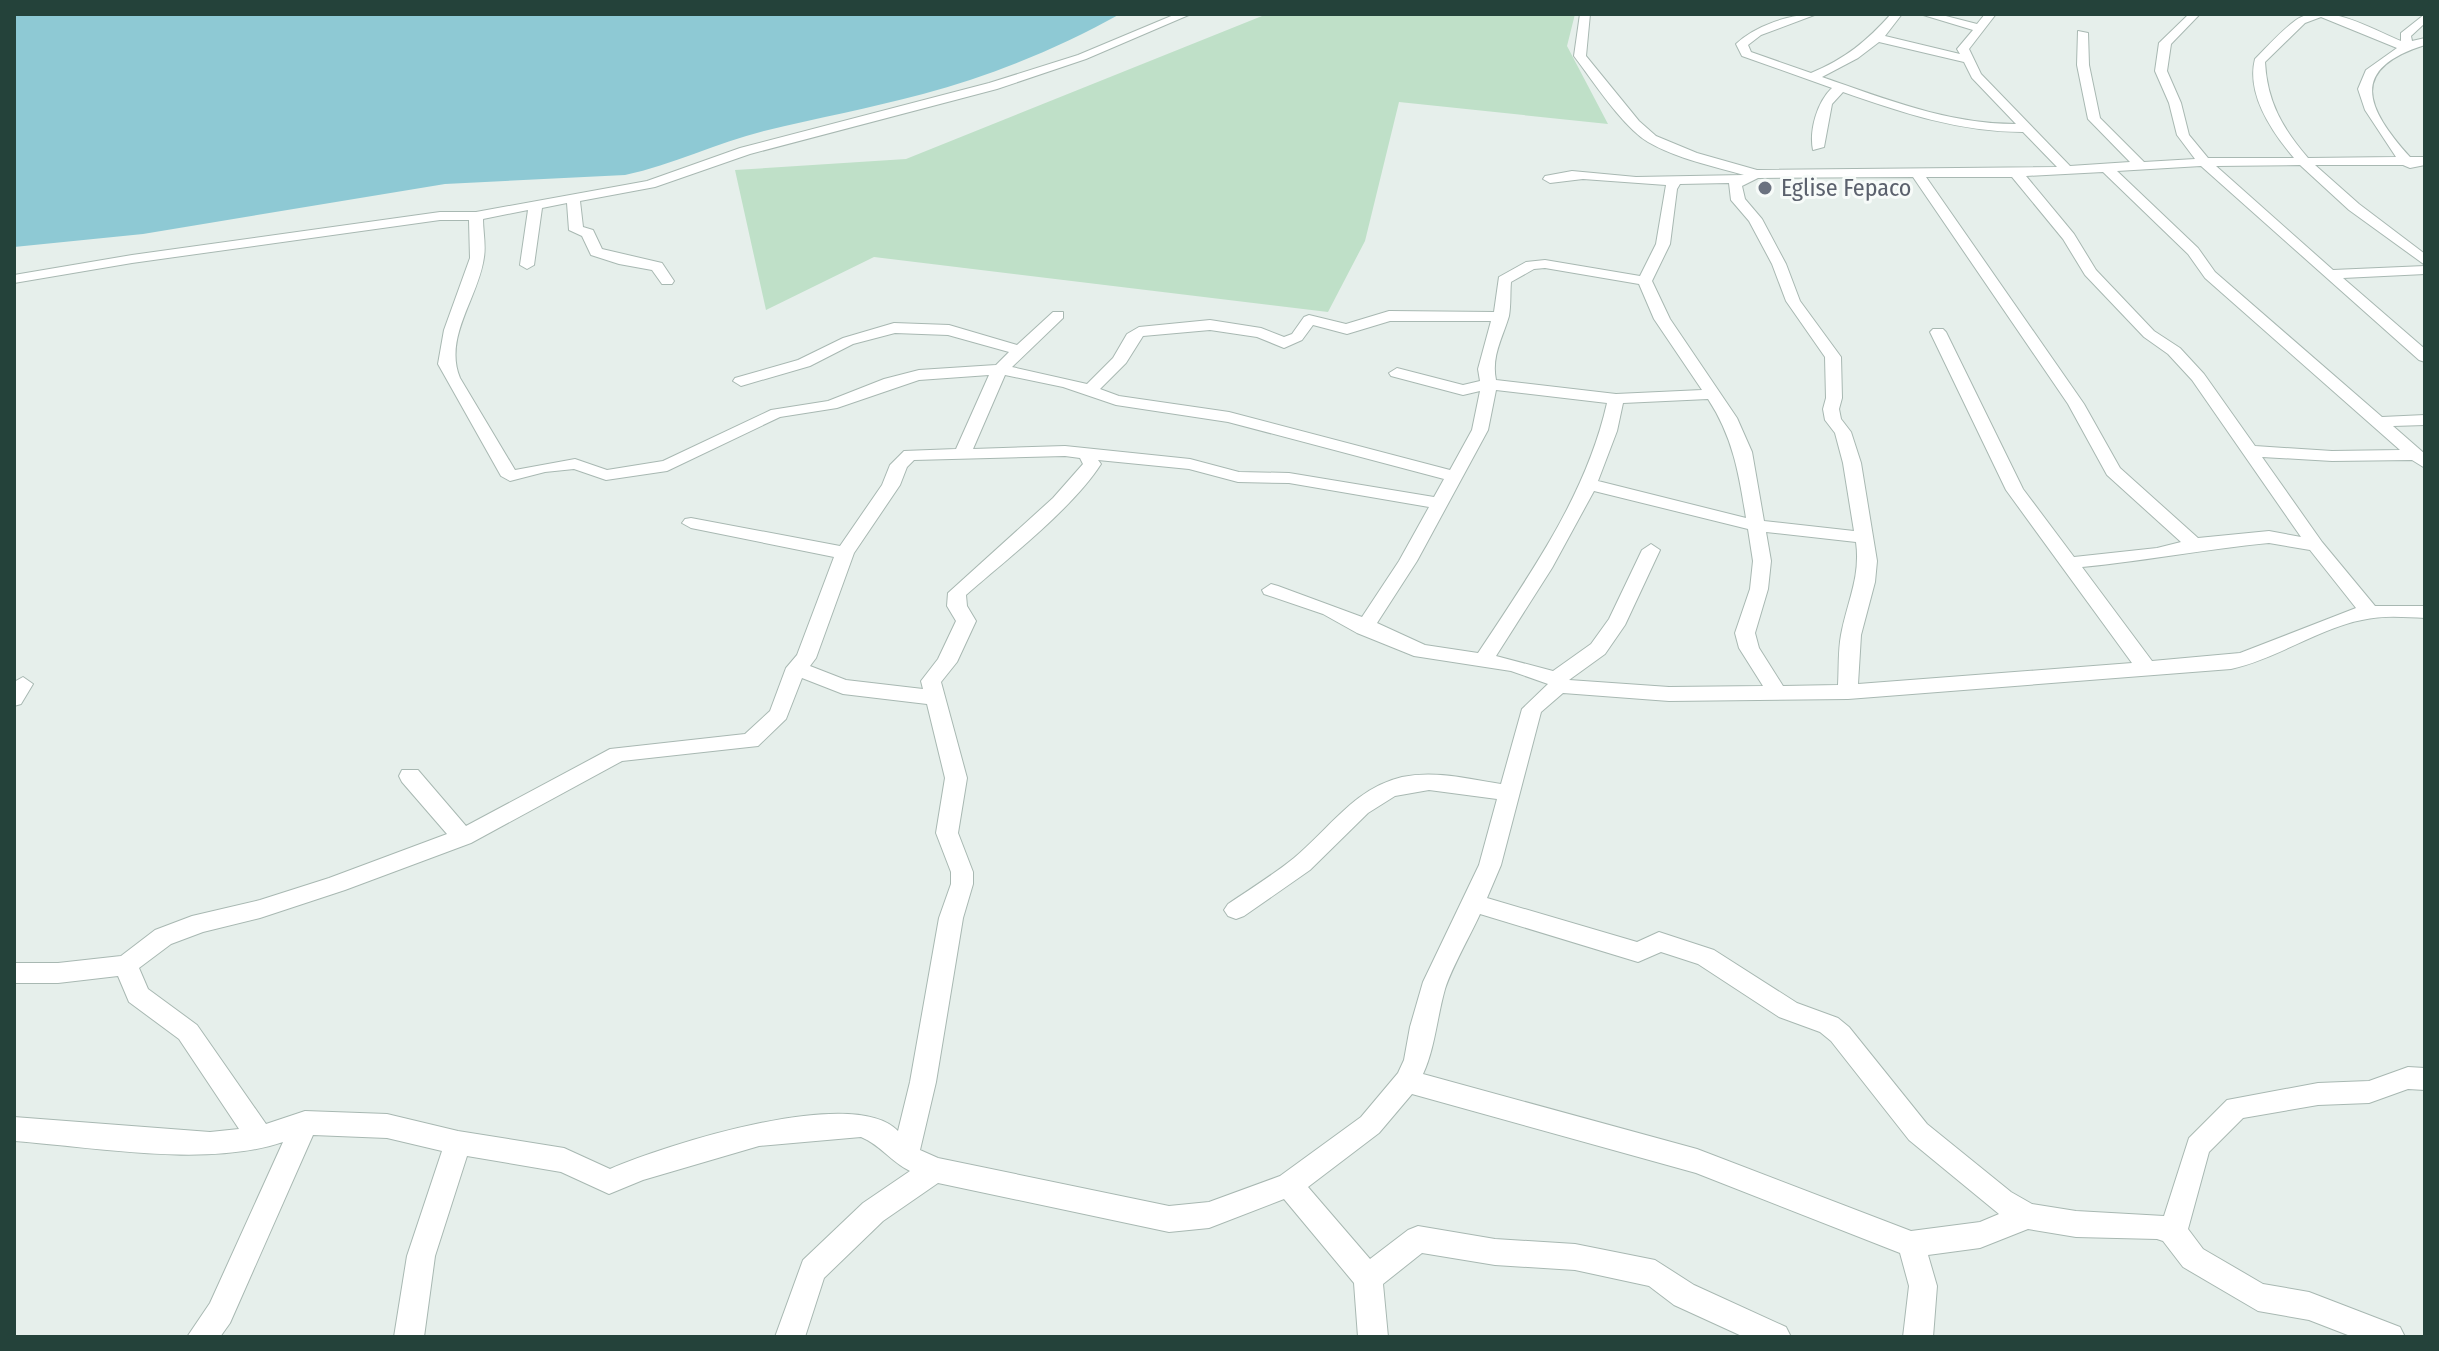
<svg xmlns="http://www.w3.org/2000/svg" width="2439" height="1351" font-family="'Fira Sans Condensed',sans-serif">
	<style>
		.green { fill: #bfe0c8 }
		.water { fill: #8ec9d4 }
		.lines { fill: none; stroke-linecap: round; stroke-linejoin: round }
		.minor-casing { stroke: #a8b8b2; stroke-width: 2 }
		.minor { fill: #fff; fill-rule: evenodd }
		.worship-dot { fill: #6b7280; stroke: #f7fbf9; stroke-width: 3 }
		.labels { text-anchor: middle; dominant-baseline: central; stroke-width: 6; stroke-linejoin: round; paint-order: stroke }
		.far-worship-label { font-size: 24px; fill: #5b616d; stroke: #f7fbf9; text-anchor: start }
	</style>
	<rect width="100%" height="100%" fill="#e6efeb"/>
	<path class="green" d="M 1267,14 L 1575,14 L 1567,46 L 1608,124 L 1399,102 L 1365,241 L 1328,312 L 874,257 L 766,310 L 735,170 L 906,159 Z"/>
	<path class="water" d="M 14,14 L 1120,14 C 1059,48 991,76 923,94 C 871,108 817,118 764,131 C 716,143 673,165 625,175 L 445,184 L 143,234 L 14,247 Z"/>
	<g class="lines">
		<defs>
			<path id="minor" d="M 1176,14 L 1191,14 L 1086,59 L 997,89 L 750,154 L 655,187 L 580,201 L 583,227 L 593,230 L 602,249 L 662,263 L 674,281 L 672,284 L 662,284 L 652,270 L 619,264 L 591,255 L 582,236 L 569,230 L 567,203 L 542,208 L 534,265 L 527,269 L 520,265 L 528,210 L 483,219 C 483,231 486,245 484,257 C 479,297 443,337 460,378 L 515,470 L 575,459 L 607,470 L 663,461 L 771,410 L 828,401 L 884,379 L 919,370 L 996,365 L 1009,352 L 948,335 L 895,333 L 853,344 L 810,366 L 741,386 L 733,381 L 735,378 L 798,360 L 843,338 L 894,323 L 949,325 L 1017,345 L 1053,312 L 1063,312 L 1063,318 L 1012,367 L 1087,384 L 1113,358 L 1127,334 L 1139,327 L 1210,320 L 1261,328 L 1284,337 L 1292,334 L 1304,317 L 1309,315 L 1346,324 L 1389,311 L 1494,312 L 1499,277 L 1526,262 L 1545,260 L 1640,276 L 1656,244 L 1666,185 L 1583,179 L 1550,183 L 1543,179 L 1545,176 L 1572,171 L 1636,177 L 1744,175 C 1713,166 1677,159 1648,142 C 1622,126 1593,81 1574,56 L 1580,14 L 1590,14 L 1586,56 L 1639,121 L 1656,136 L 1697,153 L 1757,170 L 2057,167 L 2023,132 C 1960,132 1903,113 1843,92 L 1832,104 L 1824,147 L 1813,150 C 1809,131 1817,102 1832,88 L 1742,56 L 1736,44 C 1756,25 1791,14 1817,14 L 1761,35 L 1748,45 L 1751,52 L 1811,73 C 1845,59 1867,41 1891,14 L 1902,14 L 1885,36 L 1960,54 L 1957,49 L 1973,30 L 1920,14 L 1938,14 L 1977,24 L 1985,14 L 1996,14 L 1969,49 L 1981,74 L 2070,166 L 2130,162 L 2088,119 L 2077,65 L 2078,31 L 2088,33 L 2089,65 L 2100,118 L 2144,162 L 2195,159 L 2177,135 L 2169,103 L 2155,71 L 2159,43 L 2189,14 L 2200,14 L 2171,44 L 2167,71 L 2181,103 L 2189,135 L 2208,158 L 2294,158 C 2272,132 2246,94 2255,59 C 2268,46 2281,31 2296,20 C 2325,0 2373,30 2401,41 L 2401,33 L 2425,14 L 2425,23 L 2411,36 L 2412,41 L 2425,38 L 2425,45 C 2348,69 2366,108 2410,157 L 2425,157 L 2425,165 L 2410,168 L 2403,165 L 2315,165 L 2359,204 L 2425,254 L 2425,265 L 2349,210 L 2300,165 L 2216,166 L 2333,270 L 2425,266 L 2425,274 L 2343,278 L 2425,349 L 2425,362 L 2419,360 L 2201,166 L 2117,171 L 2198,248 L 2215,272 L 2382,417 L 2425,415 L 2425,425 L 2393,426 L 2425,454 L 2425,468 L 2412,460 L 2332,461 L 2262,457 L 2322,542 L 2375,606 L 2425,606 L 2425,618 C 2404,617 2383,615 2362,620 C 2320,628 2276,659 2231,669 L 1848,699 L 1669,701 L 1563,693 L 1541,712 L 1501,865 L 1487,898 L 1637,942 L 1659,932 L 1714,950 L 1797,1003 L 1838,1018 L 1849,1027 L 1927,1124 L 2011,1192 L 2032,1204 L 2076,1211 L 2164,1216 L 2189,1138 L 2227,1100 L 2318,1083 L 2369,1081 L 2408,1067 L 2425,1068 L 2425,1090 L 2408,1089 L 2369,1103 L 2318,1105 L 2243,1118 L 2209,1152 L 2188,1229 L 2203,1249 L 2263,1284 L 2309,1292 L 2400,1327 L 2405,1337 L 2353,1337 L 2309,1320 L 2258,1311 L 2183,1267 L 2163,1241 L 2157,1239 L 2076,1237 L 2028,1229 L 1980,1248 L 1928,1255 L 1937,1286 L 1933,1337 L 1903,1337 L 1909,1286 L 1900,1253 L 1696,1173 L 1412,1094 L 1379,1133 L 1308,1187 L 1370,1259 L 1408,1230 L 1418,1226 L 1495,1239 L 1575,1244 L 1655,1260 L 1694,1285 L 1786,1327 L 1791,1337 L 1744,1337 L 1674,1305 L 1649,1286 L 1575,1270 L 1495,1265 L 1422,1253 L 1383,1284 L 1388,1337 L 1358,1337 L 1354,1283 L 1284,1199 L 1209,1228 L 1169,1232 L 938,1183 L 883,1221 L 824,1278 L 805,1337 L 775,1337 L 803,1260 L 863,1203 L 910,1171 C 891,1162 881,1145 861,1137 L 759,1146 L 643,1180 L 609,1194 L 561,1172 L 467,1156 L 435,1256 L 424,1337 L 394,1337 L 407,1256 L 442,1151 L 387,1138 L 313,1135 L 230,1323 L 220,1337 L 187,1337 L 210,1303 L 283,1142 C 207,1168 95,1147 14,1141 L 14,1117 L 210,1132 L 239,1129 L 179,1039 L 129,1002 L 118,976 L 58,983 L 14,983 L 14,963 L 58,963 L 121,956 L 155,930 L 192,916 L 260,900 L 329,878 L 447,834 L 402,782 L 399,776 L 402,770 L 418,770 L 466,826 L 610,749 L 745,734 L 770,711 L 786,668 L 797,655 L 834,557 L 691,528 L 682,523 L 685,519 L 691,518 L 840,546 L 882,485 L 890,465 L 904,451 L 956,449 L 989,375 L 919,380 L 837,408 L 780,417 L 667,471 L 606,480 L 574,469 L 545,472 L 510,481 L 501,476 L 438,364 L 444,330 L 470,258 L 469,220 L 440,220 L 132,263 L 14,283 L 14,275 L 132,255 L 440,212 L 476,212 L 647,181 L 740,148 L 989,83 L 1078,55 ZM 2321,17 L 2397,48 L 2366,70 L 2358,89 L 2365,110 L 2396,157 L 2308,158 C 2282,128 2267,101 2265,62 L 2305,23 ZM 1879,42 L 1964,62 L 1972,78 L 2016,124 C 1948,124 1886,99 1822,77 L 1858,58 ZM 2103,172 L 2188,254 L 2205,278 L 2400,450 L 2332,451 L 2255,446 L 2204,374 L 2180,348 L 2154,331 L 2096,270 L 2074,234 L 2026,176 ZM 1913,177 L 2068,404 L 2107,475 L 2181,542 L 2157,548 L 2074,557 L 2023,489 L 1946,332 L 1943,329 L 1933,329 L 1930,332 L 2006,490 L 2132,663 L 1858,684 L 1861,635 L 1875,582 L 1877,561 L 1861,463 L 1851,432 L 1841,419 L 1839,409 L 1842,398 L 1841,357 L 1800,301 L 1786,264 L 1762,219 L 1745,199 L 1742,186 L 1758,178 ZM 1926,177 L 2012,177 L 2063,239 L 2085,275 L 2144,337 L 2168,354 L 2192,380 L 2301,537 L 2269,531 L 2198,538 L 2120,468 L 2084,404 ZM 1729,183 L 1731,200 L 1749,221 L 1772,264 L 1786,301 L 1825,357 L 1826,398 L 1823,409 L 1825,420 L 1835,433 L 1843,463 L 1854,531 L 1764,521 L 1752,452 L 1737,418 L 1670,319 L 1652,281 L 1670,244 L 1677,189 L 1680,184 ZM 1545,268 L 1639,284 L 1654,319 L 1702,390 L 1616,394 L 1496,380 C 1491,356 1503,337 1509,316 C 1511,305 1510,293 1511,282 L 1534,269 ZM 1390,321 L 1491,321 L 1478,369 L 1480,381 L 1463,385 L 1397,368 L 1389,373 L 1391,376 L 1463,395 L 1480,391 L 1472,430 L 1450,470 L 1229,412 L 1119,396 L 1100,389 L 1126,363 L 1143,336 L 1210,330 L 1257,337 L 1284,348 L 1302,340 L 1313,325 L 1347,334 ZM 1005,375 L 1063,387 L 1116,405 L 1228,422 L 1444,479 L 1434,497 L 1289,473 L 1239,472 L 1190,459 L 1065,446 L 973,449 ZM 1496,390 L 1607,403 C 1586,496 1530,574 1478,653 L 1425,645 L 1377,623 L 1417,561 L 1488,430 ZM 1708,399 C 1733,437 1739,474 1746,518 L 1598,481 L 1617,431 L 1623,403 ZM 1065,456 L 1080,458 L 1083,464 L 1053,498 L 948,593 L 947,606 L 956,621 L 938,659 L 921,681 L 923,689 L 846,680 L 810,666 L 816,658 L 854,553 L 900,485 L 907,467 L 914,460 ZM 1098,460 L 1189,469 L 1238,482 L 1289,483 L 1429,507 L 1399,561 L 1362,617 L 1278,586 L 1271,584 L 1262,590 L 1264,594 L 1323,614 L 1357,633 L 1414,656 L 1511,671 L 1548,684 L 1522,709 L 1501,784 C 1469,779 1435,770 1402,777 C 1355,788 1330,828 1294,858 C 1273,875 1250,889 1228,904 L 1224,910 L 1228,916 L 1236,919 L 1244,916 L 1310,870 L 1368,813 L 1395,796 L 1429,790 L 1497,799 L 1479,865 L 1423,982 L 1410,1027 L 1404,1060 L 1398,1073 L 1361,1117 L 1280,1176 L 1209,1202 L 1169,1206 L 938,1158 L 920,1150 L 936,1082 L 963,918 L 973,884 L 973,872 L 958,833 L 967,778 L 941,682 L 957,662 L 976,621 L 967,606 L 966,595 C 1007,559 1073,508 1101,464 ZM 1594,491 L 1748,529 L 1753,561 L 1750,589 L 1735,633 L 1739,648 L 1763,686 L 1669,687 L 1569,680 L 1605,654 L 1625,625 L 1660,550 L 1651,544 L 1642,550 L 1609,619 L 1591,644 L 1553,671 L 1496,656 L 1552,568 ZM 1766,532 L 1856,542 C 1861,577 1847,602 1841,635 C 1838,651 1839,669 1838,685 L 1783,686 L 1759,648 L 1755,633 L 1768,589 L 1771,561 ZM 2269,543 L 2310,550 L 2356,608 L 2240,653 L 2152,661 L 2082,567 C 2145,561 2206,549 2269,543 ZM 802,678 L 843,694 L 927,704 L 945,778 L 936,833 L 951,872 L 951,884 L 939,918 L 910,1082 L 898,1131 C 853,1084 663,1146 610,1169 L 564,1148 L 458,1131 L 387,1114 L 305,1111 L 266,1124 L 197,1025 L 148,989 L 139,968 L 171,944 L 203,932 L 260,918 L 345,890 L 471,843 L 622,761 L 758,746 L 786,719 ZM 1480,914 L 1638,962 L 1661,952 L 1698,964 L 1779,1017 L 1820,1032 L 1831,1041 L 1909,1140 L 1999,1214 L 1980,1222 L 1911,1231 L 1697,1149 L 1423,1074 C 1435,1048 1437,1017 1445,989 C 1452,967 1470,936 1480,914 Z
				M 23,677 L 33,684 L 21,704 L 14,706 L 14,682 Z"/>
		</defs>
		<use href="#minor" class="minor-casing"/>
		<use href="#minor" class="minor"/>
	</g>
	<circle class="worship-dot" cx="1765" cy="188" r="8"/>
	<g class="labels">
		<g class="far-worship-label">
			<text x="1781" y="188">Eglise Fepaco</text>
		</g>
	</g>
	<rect width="2439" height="1351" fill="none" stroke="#24423a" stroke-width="32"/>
</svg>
